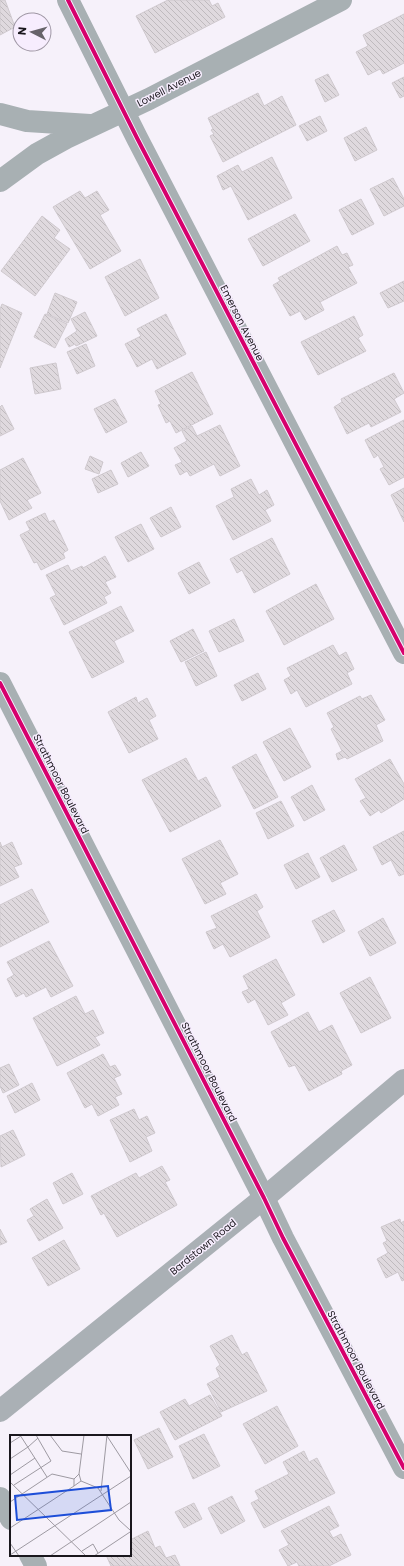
<svg xmlns="http://www.w3.org/2000/svg" width="404" height="1566" font-family="Poppins,sans-serif">
	<style>
		.building { fill: url(#building-back-hatch); stroke: #cfc9ce }
		.lines { fill: none; stroke-linecap: round; stroke-linejoin: round }
		.minor { stroke: #a8b0b3; stroke-width: 22 }
		.major { stroke: #aab0b5; stroke-width: 22 }
		.cycleway-casing { stroke: #f7edfe; stroke-width: 6 }
		.cycleway { stroke: #d6006c; stroke-width: 4 }
		.labels { text-anchor: middle; dominant-baseline: central; stroke-width: 3; stroke-linejoin: round; paint-order: stroke }
		.street-label { font-size: 10px; fill: #1a171d; stroke: #f7edfe }
		.inset-road { fill: none; stroke: #9e9aa2; stroke-width: 1 }
		.view { fill: #1d4ed8; fill-opacity: 0.15; stroke: #1d4ed8; stroke-width: 2 }
		.inset-edge { fill: none; stroke: #1a171d; stroke-width: 2 }
	</style>
	<defs>
		<pattern id="building-back-hatch" width="6" height="6" patternUnits="userSpaceOnUse"><rect width="6" height="6" fill="#dfd9de"/><path d="M-1 5l2 2M0 0l6 6M5-1l2 2" fill="none" stroke="#bfbabe"/></pattern>
	</defs>
	<rect width="100%" height="100%" fill="#f6f1fa"/>
	<path class="building" d="M 0,0 L 5,0 L 15,27 L 0,35 Z
		M 168,0 L 209,0 L 212,6 L 218,3 L 225,17 L 155,53 L 136,16 Z
		M 404,14 L 404,63 L 383,74 L 380,69 L 368,75 L 356,52 L 368,46 L 363,35 Z
		M 328,74 L 339,95 L 325,102 L 315,80 Z
		M 404,77 L 404,96 L 400,98 L 392,83 Z
		M 258,93 L 264,106 L 282,96 L 296,125 L 223,162 L 210,136 L 214,134 L 211,130 L 213,129 L 208,118 Z
		M 320,116 L 327,131 L 307,141 L 299,126 Z
		M 366,127 L 377,150 L 355,161 L 344,138 Z
		M 272,157 L 292,198 L 248,220 L 231,186 L 223,190 L 217,176 L 238,165 L 242,172 Z
		M 393,178 L 404,199 L 404,206 L 384,216 L 370,189 Z
		M 80,191 L 85,198 L 97,191 L 109,210 L 100,215 L 121,251 L 90,269 L 53,207 Z
		M 361,199 L 374,224 L 352,235 L 339,210 Z
		M 295,214 L 310,241 L 263,266 L 248,239 Z
		M 42,216 L 60,230 L 54,238 L 70,249 L 35,296 L 1,271 Z
		M 337,246 L 342,255 L 347,253 L 353,265 L 348,267 L 357,283 L 320,302 L 324,310 L 305,320 L 300,311 L 290,316 L 273,285 L 280,281 L 278,278 Z
		M 140,259 L 159,298 L 125,316 L 105,277 Z
		M 404,281 L 404,301 L 388,308 L 380,293 Z
		M 55,293 L 77,302 L 68,323 L 47,314 Z
		M 2,304 L 22,313 L 0,368 L 0,309 Z
		M 85,312 L 97,336 L 76,346 L 75,344 L 69,347 L 65,339 L 77,331 L 71,319 Z
		M 45,314 L 67,324 L 55,348 L 34,337 Z
		M 166,314 L 186,354 L 157,369 L 152,359 L 137,367 L 125,344 L 141,336 L 137,329 Z
		M 354,316 L 363,335 L 358,338 L 366,351 L 318,375 L 301,342 Z
		M 86,344 L 95,366 L 77,374 L 67,352 Z
		M 56,363 L 61,389 L 35,394 L 30,368 Z
		M 192,372 L 213,414 L 176,433 L 170,421 L 166,423 L 158,405 L 161,404 L 155,391 Z
		M 394,373 L 404,393 L 394,399 L 401,412 L 371,427 L 369,423 L 347,434 L 334,407 L 342,402 L 341,399 Z
		M 115,399 L 127,422 L 106,433 L 94,409 Z
		M 2,405 L 14,429 L 0,436 L 0,407 Z
		M 404,420 L 404,477 L 389,485 L 380,469 L 384,467 L 378,455 L 374,458 L 365,440 Z
		M 220,425 L 240,466 L 220,476 L 214,464 L 190,476 L 187,471 L 180,475 L 175,465 L 182,462 L 174,448 L 187,441 L 182,431 L 192,426 L 197,436 Z
		M 141,452 L 149,466 L 128,477 L 121,463 Z
		M 90,456 L 103,462 L 99,474 L 85,469 Z
		M 23,458 L 41,493 L 27,500 L 32,508 L 9,520 L 0,501 L 0,470 Z
		M 111,470 L 118,484 L 98,493 L 92,479 Z
		M 251,479 L 259,495 L 267,490 L 274,505 L 265,510 L 271,521 L 233,540 L 216,506 L 234,497 L 231,489 Z
		M 404,488 L 404,522 L 391,495 Z
		M 171,507 L 181,527 L 161,537 L 150,518 Z
		M 45,513 L 49,522 L 54,520 L 68,550 L 63,553 L 65,558 L 41,570 L 37,562 L 34,563 L 20,535 L 30,530 L 26,522 Z
		M 141,524 L 154,549 L 128,562 L 115,537 Z
		M 272,538 L 290,574 L 254,593 L 242,570 L 237,573 L 230,559 Z
		M 105,556 L 116,577 L 105,582 L 111,593 L 104,597 L 107,603 L 64,625 L 50,598 L 56,595 L 46,575 L 68,565 L 71,571 L 82,566 L 83,568 Z
		M 199,562 L 210,583 L 189,594 L 178,573 Z
		M 316,584 L 334,619 L 284,645 L 266,611 Z
		M 121,606 L 134,631 L 114,641 L 124,662 L 92,678 L 69,632 Z
		M 234,619 L 244,641 L 219,652 L 209,631 Z
		M 193,629 L 204,651 L 181,662 L 170,641 Z
		M 333,645 L 339,656 L 346,652 L 354,669 L 347,673 L 352,684 L 306,707 L 297,690 L 291,694 L 284,680 L 291,676 L 287,668 Z
		M 206,652 L 217,676 L 196,686 L 185,662 Z
		M 258,673 L 266,689 L 242,701 L 234,685 Z
		M 371,695 L 385,720 L 376,725 L 383,741 L 347,759 L 345,757 L 338,760 L 336,754 L 342,751 L 331,729 L 334,727 L 327,713 L 360,696 L 362,699 Z
		M 136,697 L 138,703 L 147,698 L 156,716 L 149,720 L 158,739 L 129,753 L 108,712 Z
		M 290,728 L 311,767 L 284,781 L 263,742 Z
		M 256,754 L 278,797 L 254,809 L 232,767 Z
		M 186,758 L 198,781 L 206,777 L 221,806 L 170,832 L 142,780 Z
		M 390,759 L 404,784 L 404,799 L 381,813 L 379,810 L 370,816 L 360,801 L 366,798 L 355,779 Z
		M 312,785 L 325,810 L 304,821 L 291,797 Z
		M 281,801 L 294,826 L 268,839 L 256,813 Z
		M 404,831 L 404,874 L 399,876 L 391,860 L 382,865 L 373,847 Z
		M 220,840 L 238,874 L 220,883 L 226,894 L 205,904 L 182,859 Z
		M 0,842 L 2,847 L 12,842 L 22,864 L 14,867 L 19,877 L 0,886 Z
		M 344,845 L 357,870 L 332,882 L 320,858 Z
		M 308,853 L 320,877 L 296,889 L 284,865 Z
		M 32,889 L 49,922 L 0,947 L 0,905 Z
		M 256,894 L 263,907 L 257,911 L 270,937 L 230,957 L 223,944 L 214,949 L 206,932 L 217,928 L 211,916 Z
		M 334,910 L 345,931 L 323,943 L 312,921 Z
		M 383,918 L 396,943 L 370,956 L 358,932 Z
		M 49,941 L 73,986 L 51,997 L 46,987 L 26,997 L 24,993 L 16,997 L 7,979 L 14,975 L 7,962 Z
		M 276,959 L 295,995 L 281,1003 L 288,1015 L 268,1025 L 255,999 L 248,1003 L 242,992 L 249,989 L 243,976 Z
		M 370,977 L 391,1018 L 361,1033 L 340,993 Z
		M 76,996 L 85,1014 L 93,1010 L 104,1033 L 95,1037 L 100,1045 L 57,1066 L 33,1018 Z
		M 308,1012 L 319,1032 L 332,1025 L 352,1065 L 341,1071 L 342,1074 L 309,1091 L 295,1065 L 289,1067 L 271,1032 Z
		M 103,1054 L 110,1067 L 115,1065 L 121,1075 L 114,1078 L 122,1094 L 115,1097 L 119,1105 L 98,1116 L 92,1104 L 85,1108 L 67,1073 Z
		M 9,1064 L 19,1085 L 3,1093 L 0,1086 L 0,1068 Z
		M 32,1083 L 40,1100 L 15,1113 L 7,1096 Z
		M 134,1109 L 139,1120 L 147,1116 L 155,1133 L 146,1137 L 152,1151 L 130,1162 L 110,1120 Z
		M 13,1130 L 25,1155 L 1,1167 L 0,1136 Z
		M 162,1166 L 170,1180 L 165,1182 L 177,1205 L 117,1237 L 104,1213 L 101,1215 L 91,1196 L 136,1173 L 139,1178 Z
		M 72,1173 L 83,1194 L 63,1204 L 53,1183 Z
		M 47,1199 L 63,1228 L 39,1241 L 27,1220 L 34,1216 L 30,1209 Z
		M 400,1219 L 401,1223 L 404,1221 L 404,1280 L 402,1281 L 398,1272 L 386,1278 L 377,1259 L 388,1253 L 383,1243 L 387,1241 L 381,1227 Z
		M 0,1229 L 7,1242 L 0,1245 Z
		M 64,1240 L 80,1269 L 48,1286 L 32,1258 Z
		M 232,1335 L 242,1355 L 247,1352 L 267,1391 L 221,1412 L 207,1384 L 220,1377 L 216,1368 L 220,1365 L 210,1346 Z
		M 210,1395 L 222,1416 L 175,1440 L 160,1412 L 185,1399 L 189,1406 Z
		M 277,1406 L 298,1446 L 265,1464 L 243,1424 Z
		M 159,1428 L 173,1457 L 148,1469 L 134,1440 Z
		M 204,1434 L 220,1466 L 193,1479 L 179,1446 Z
		M 304,1451 L 309,1462 L 317,1458 L 335,1493 L 264,1528 L 251,1503 L 259,1499 L 255,1491 L 289,1474 L 283,1462 Z
		M 232,1496 L 245,1521 L 221,1534 L 208,1508 Z
		M 194,1503 L 202,1519 L 184,1528 L 175,1512 Z
		M 329,1506 L 339,1526 L 329,1531 L 333,1538 L 341,1534 L 351,1555 L 329,1566 L 299,1566 L 297,1562 L 288,1566 L 279,1550 L 289,1545 L 281,1531 Z
		M 148,1531 L 155,1548 L 160,1546 L 166,1558 L 175,1555 L 180,1566 L 111,1566 L 106,1555 L 130,1555 L 130,1540 Z"/>
	<g class="lines">
		<path class="minor" d="M 68,0 L 137,138 L 404,653
			M 0,114 L 27,121 L 90,125
			M 0,181 L 37,154 L 66,138 L 149,99 L 341,0
			M 0,683 L 264,1198 L 283,1238 L 404,1468
			M 0,1498 L 11,1519
			M 30,1555 L 36,1566"/>
		<path class="major" d="M 0,1411 L 264,1198 L 404,1080"/>
		<defs>
			<path id="cycleway" d="M 68,0 L 137,138 L 404,653
				M 0,683 L 264,1198 L 283,1238 L 404,1468"/>
		</defs>
		<use href="#cycleway" class="cycleway-casing"/>
		<use href="#cycleway" class="cycleway"/>
	</g>
	<g class="labels">
		<g class="street-label">
			<text transform="translate(169 88) rotate(-27)">Lowell Avenue</text>
			<text transform="translate(242 323) rotate(63)">Emerson Avenue</text>
			<text transform="translate(61 784) rotate(63)">Strathmoor Boulevard</text>
			<text transform="translate(209 1072) rotate(63)">Strathmoor Boulevard</text>
			<text transform="translate(203 1247) rotate(-39)">Bardstown Road</text>
			<text transform="translate(356 1360) rotate(62)">Strathmoor Boulevard</text>
		</g>
	</g>
	<g transform="translate(10 1435)">
		<rect width="121" height="121" fill="#f6f1fa"/>
		<path class="inset-road" d="M 10,0 L 37,42M 40,0 L 52,16 L 71,19M 97,1 L 121,38M 0,8 L 11,1M 18,12 L 28,3M 0,24 L 18,12M 69,39 L 64,44 L 64,51 L 71,46 L 69,39 L 74,0M 0,40 L 25,23M 71,46 L 88,53 L 109,85 L 120,95M 0,47 L 76,121M 4,50 L 41,26 L 26,0M 91,56 L 97,0M 0,67 L 42,39 L 64,44M 0,93 L 64,51M 0,108 L 9,121M 72,116 L 83,109 L 88,118M 0,120 L 121,41M 40,121 L 121,67M 84,121 L 120,97"/>
		<path class="view" d="M 98,51 L 101,75 L 7,85 L 5,61 Z"/>
		<rect width="121" height="121" class="inset-edge"/>
	</g>
	<g transform="translate(32 32) rotate(276)"><circle r="19" fill="#f7edfe" stroke="#9f97a4"/>
	<path d="M0-3L7 15L0 10L-7 15Z" fill="#67636a"/>
	<text y="-6" font-size="11" font-weight="bold" text-anchor="middle" fill="#1a171d">N</text>
	</g>
</svg>
